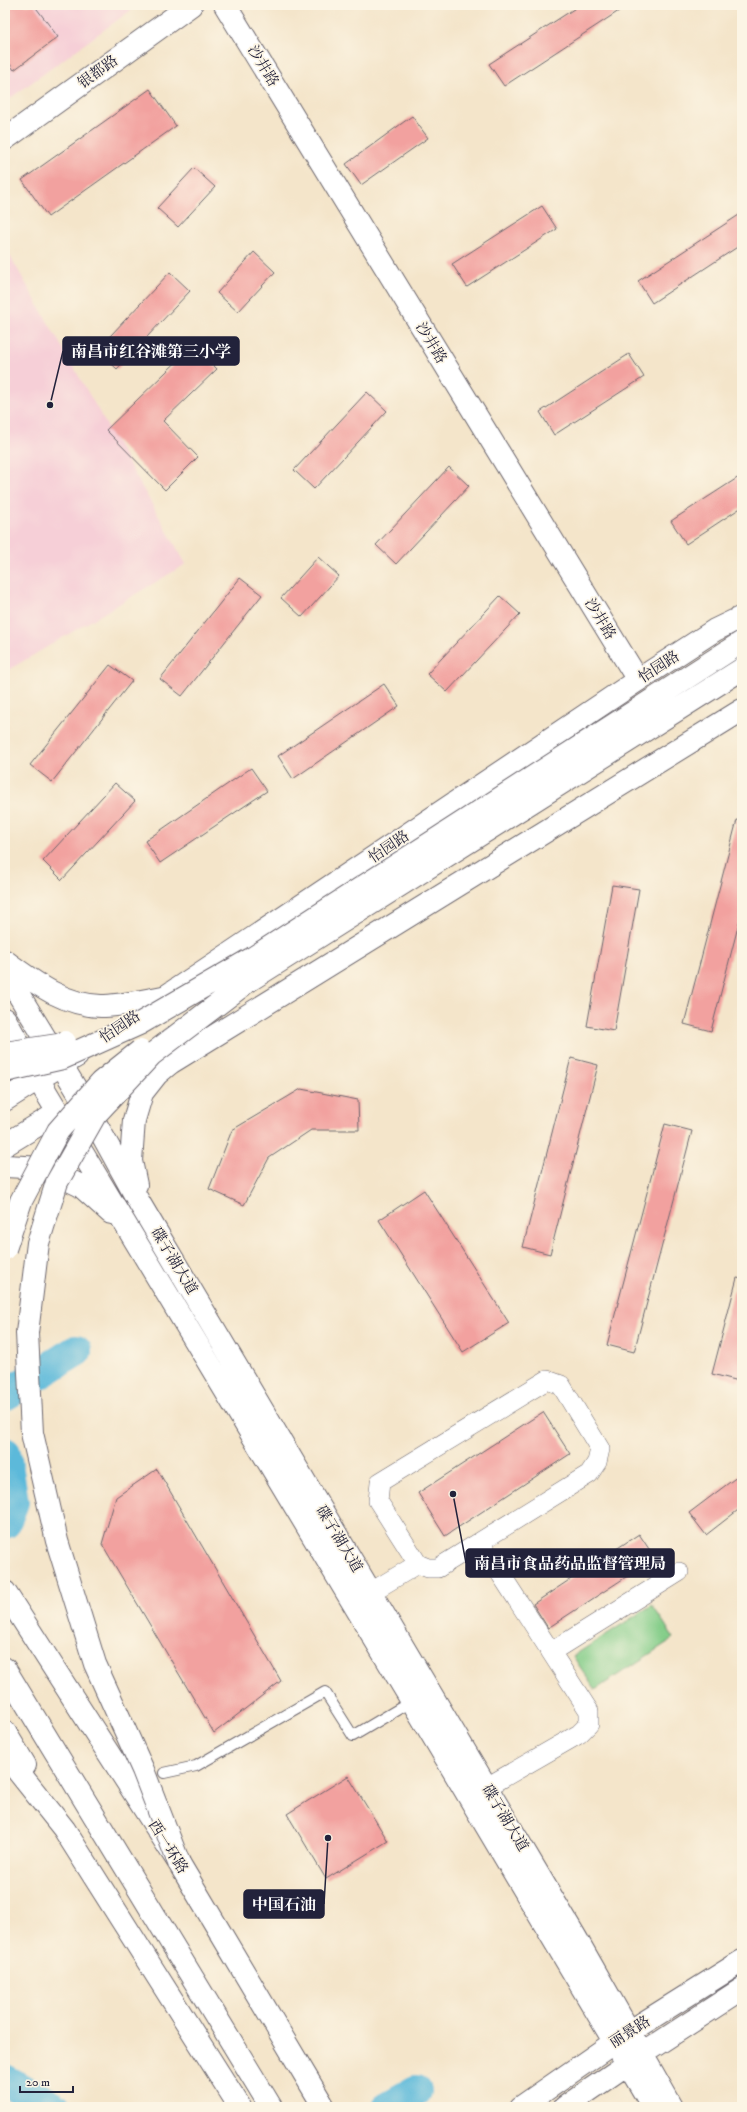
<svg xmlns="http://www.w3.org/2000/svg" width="747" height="2112" font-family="'IM FELL DW Pica','Noto Serif SC',serif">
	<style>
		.built { fill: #f6cfd7 }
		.green { fill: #84cd89; stroke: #537862 }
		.pier { fill: #f4e5ca }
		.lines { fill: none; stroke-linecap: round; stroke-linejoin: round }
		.river { stroke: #5cb9da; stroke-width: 32 }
		.building { fill: #f2a19f }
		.lane-casing { stroke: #6c666d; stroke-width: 12 }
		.street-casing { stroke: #6c666d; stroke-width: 20 }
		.secondary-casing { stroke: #6c666d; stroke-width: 24 }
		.primary-casing { stroke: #6c666d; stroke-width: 24 }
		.highway-casing { stroke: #6c666d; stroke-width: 24 }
		.lane { stroke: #fff; stroke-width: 10 }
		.street { stroke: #fff; stroke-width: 19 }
		.secondary { stroke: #fff; stroke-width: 22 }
		.primary { stroke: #fff; stroke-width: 22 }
		.highway { stroke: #fff; stroke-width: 22 }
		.highway-bridge-casing { stroke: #6c666d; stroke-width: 24; stroke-linecap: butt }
		.highway-bridge { stroke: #fff; stroke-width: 22 }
		.labels { text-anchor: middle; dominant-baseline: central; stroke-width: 3.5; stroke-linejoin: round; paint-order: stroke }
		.street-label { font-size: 15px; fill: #22223b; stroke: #fcf5e5 }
		.leader { fill: none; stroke: #22223b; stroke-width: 1.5 }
		.callout-dot { fill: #22223b; stroke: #fcf5e5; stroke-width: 1.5 }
		.callout { fill: #22223b; stroke: #22223b; stroke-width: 1.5 }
		.callout-label { font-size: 16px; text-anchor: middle; font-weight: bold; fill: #fff }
	</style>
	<rect width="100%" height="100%" fill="#fcf5e5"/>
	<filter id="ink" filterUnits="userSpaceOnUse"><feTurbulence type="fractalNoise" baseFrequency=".025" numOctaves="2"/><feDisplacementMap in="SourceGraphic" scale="8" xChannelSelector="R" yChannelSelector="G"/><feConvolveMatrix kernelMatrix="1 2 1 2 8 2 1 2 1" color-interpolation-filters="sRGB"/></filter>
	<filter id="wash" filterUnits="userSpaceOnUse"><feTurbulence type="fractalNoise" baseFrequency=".012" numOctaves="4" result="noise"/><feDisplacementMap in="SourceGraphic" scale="16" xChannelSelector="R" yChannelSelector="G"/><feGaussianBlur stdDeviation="0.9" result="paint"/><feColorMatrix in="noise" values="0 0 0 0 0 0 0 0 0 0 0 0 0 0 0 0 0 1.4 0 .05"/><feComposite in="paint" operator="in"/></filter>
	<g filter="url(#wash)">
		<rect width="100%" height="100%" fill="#f4e5ca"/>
		<path class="built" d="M 5,5 L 138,5 L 5,102 Z
			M 5,247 L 186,564 L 5,672 Z"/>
		<path class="green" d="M 652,1605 L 674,1638 L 595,1690 L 573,1656 Z"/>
		<path class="pier" d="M 18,1569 L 20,1572 L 5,1611 L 5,1570 Z"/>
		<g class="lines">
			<path class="river" d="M 5,1395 L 76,1351
				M 5,1453 L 13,1502 L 5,1523
				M 5,2080 L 55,2107
				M 388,2107 L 416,2091"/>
		</g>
		<g id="blocks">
			<path class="building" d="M 5,5 L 34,5 L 58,37 L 14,70 L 5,57 Z
				M 580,5 L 628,5 L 504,86 L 489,64 Z
				M 150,89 L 176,126 L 48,217 L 22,180 Z
				M 412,116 L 428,138 L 361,185 L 346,164 Z
				M 194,168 L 215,187 L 178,227 L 157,208 Z
				M 542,206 L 557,229 L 467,287 L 452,264 Z
				M 742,213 L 742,244 L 652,303 L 638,281 Z
				M 254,252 L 275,272 L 238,312 L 217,293 Z
				M 170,272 L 190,291 L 117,369 L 97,350 Z
				M 194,345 L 217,369 L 163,421 L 198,457 L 165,490 L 106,430 Z
				M 629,354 L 644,377 L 554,435 L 540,412 Z
				M 367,392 L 387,411 L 314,489 L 294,470 Z
				M 449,467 L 469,486 L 396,564 L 376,545 Z
				M 742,475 L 742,507 L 686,544 L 671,521 Z
				M 318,557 L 339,576 L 302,617 L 281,598 Z
				M 240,578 L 262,595 L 182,696 L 160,679 Z
				M 500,596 L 520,614 L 447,692 L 427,674 Z
				M 110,665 L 132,681 L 52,782 L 30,765 Z
				M 384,684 L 399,706 L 293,779 L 278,756 Z
				M 251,768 L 267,791 L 160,863 L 145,841 Z
				M 115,783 L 135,801 L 62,880 L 43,861 Z
				M 737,820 L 742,821 L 742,911 L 711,1031 L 684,1024 Z
				M 612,885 L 639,889 L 614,1031 L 587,1026 Z
				M 571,1058 L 598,1065 L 550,1254 L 523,1247 Z
				M 301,1089 L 358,1100 L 359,1130 L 311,1130 L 269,1158 L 244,1205 L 209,1189 L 232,1130 Z
				M 665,1124 L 692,1131 L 634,1352 L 607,1345 Z
				M 424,1190 L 509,1323 L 463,1352 L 379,1220 Z
				M 737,1278 L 742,1279 L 742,1369 L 739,1381 L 712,1374 Z
				M 543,1412 L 570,1454 L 445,1536 L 418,1493 Z
				M 157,1469 L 281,1681 L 214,1733 L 102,1544 L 116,1497 Z
				M 742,1473 L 742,1507 L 706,1535 L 689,1513 Z
				M 639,1534 L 655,1558 L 548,1628 L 533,1604 Z
				M 348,1776 L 388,1841 L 326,1879 L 287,1814 Z"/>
		</g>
	</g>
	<g filter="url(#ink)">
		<use href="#blocks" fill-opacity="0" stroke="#6c666d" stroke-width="1"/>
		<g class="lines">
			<defs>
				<path id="lane" d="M 164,1773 L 196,1766 L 325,1692 L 353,1736 L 412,1701"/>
				<path id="street" d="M 480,1542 L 589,1711 L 589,1724 L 579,1734 L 487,1787
					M 371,1592 L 418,1564 L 378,1501 L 380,1482 L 547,1380 L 561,1385 L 600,1449 L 597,1462 L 589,1474 L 438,1568 L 428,1568 L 418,1564
					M 551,1652 L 679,1572"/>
				<path id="secondary" d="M 225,5 L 638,680
					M 5,139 L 191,5
					M 5,961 C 34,982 63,1005 101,1006 C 121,1006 144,1000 165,997
					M 5,972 L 84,1102 L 140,1204 L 576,1938 L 672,2107
					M 5,1019 L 38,1079 L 412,1701 L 653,2107
					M 5,1100 L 38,1079
					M 5,1145 L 59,1112
					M 5,1166 L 44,1168 L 81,1186 L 111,1213
					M 136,1185 L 131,1161 L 134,1120 L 142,1093 L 157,1074 L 169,1064
					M 521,2107 L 629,2032 L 742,1961
					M 565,2107 L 642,2054 L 742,1989"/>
				<path id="primary" d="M 147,1009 L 638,680 L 715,630 L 742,617
					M 38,1079 L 77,1056
					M 123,1085 L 172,1062 L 742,710"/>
				<path id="highway" d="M 5,1592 L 179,1863 L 324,2107
					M 5,1669 L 271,2107
					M 5,1732 L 25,1765
					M 5,1755 L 64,1829 L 240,2107"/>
			</defs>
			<use href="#lane" class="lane-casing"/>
			<use href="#street" class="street-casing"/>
			<use href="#secondary" class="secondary-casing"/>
			<use href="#primary" class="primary-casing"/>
			<use href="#highway" class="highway-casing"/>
			<use href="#lane" class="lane"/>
			<use href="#street" class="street"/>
			<use href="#secondary" class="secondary"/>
			<use href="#primary" class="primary"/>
			<use href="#highway" class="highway"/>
			<defs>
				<path id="highway-bridge" d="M 231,992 L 742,669
					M 5,1053 L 58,1045 L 65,1042
					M 5,1071 L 63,1058 L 139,1024 L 251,959 L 742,642
					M 5,1249 L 21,1201 L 58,1131 L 101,1082 L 140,1051
					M 179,1863 L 143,1770 L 95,1664 L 57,1541 L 32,1433 L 27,1333 L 38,1243 L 57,1182 L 95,1115 L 151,1055 L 243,985"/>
			</defs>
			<use href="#highway-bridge" class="highway-bridge-casing"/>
			<use href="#highway-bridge" class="highway-bridge"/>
		</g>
	</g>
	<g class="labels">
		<g class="street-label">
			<text transform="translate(263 66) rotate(59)">沙井路</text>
			<text transform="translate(98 72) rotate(-36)">银都路</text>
			<text transform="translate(431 343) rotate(59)">沙井路</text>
			<text transform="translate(600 619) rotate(59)">沙井路</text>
			<text transform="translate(659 667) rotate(-33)">怡园路</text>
			<text transform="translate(389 847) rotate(-34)">怡园路</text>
			<text transform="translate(120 1027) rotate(-34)">怡园路</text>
			<text transform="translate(174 1261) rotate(59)">碟子湖大道</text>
			<text transform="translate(339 1539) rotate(59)">碟子湖大道</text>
			<text transform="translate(505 1818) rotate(59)">碟子湖大道</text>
			<text transform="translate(168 1847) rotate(58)">西一环路</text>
			<text transform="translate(630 2032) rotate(-33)">丽景路</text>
		</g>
	</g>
	<path class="leader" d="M50 405L63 351M453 1494L466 1563M328 1838L324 1904"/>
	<g class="callout-dot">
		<circle cx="50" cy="405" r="4"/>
		<circle cx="453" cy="1494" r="4"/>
		<circle cx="328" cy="1838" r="4"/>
	</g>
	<g class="callout">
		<rect x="63" y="337" width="176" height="28" rx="4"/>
		<rect x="466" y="1549" width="208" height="28" rx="4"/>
		<rect x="244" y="1890" width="80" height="28" rx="4"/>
	</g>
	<g class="callout-label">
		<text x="151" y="357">南昌市红谷滩第三小学</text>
		<text x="570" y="1569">南昌市食品药品监督管理局</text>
		<text x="284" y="1910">中国石油</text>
	</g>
	<rect width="747" height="2112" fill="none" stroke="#fcf5e5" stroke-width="20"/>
	<path d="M20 2086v6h53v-6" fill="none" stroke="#22223b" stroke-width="2"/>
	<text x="26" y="2086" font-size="12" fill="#22223b" stroke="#fcf5e5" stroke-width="3" paint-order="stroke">20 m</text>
</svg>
